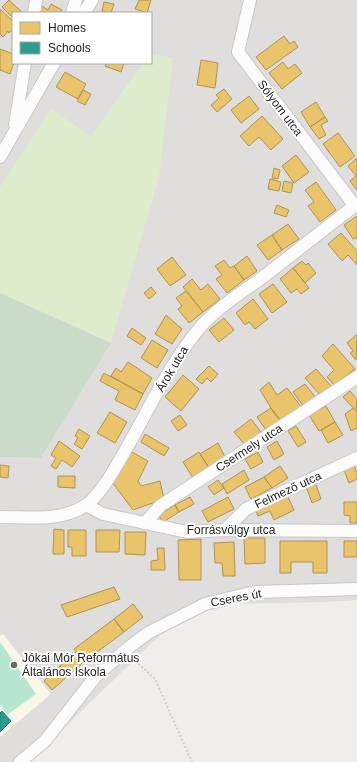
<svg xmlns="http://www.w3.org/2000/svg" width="357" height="762" font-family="Arial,sans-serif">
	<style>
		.residential { fill: #dfdedc; fill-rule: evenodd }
		.education { fill: #f8f7e8 }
		.grass { fill: #ddeccb }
		.cemetery { fill: #cadbca }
		.pitch { fill: #b7e6d2 }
		.homes { fill: #e9c46a; stroke: #ad9354 }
		.schools { fill: #2a9d8f; stroke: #28786e }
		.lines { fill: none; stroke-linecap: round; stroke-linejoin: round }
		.minor-casing { stroke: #c9c8c7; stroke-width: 14 }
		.path { stroke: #dccecd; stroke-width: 2; stroke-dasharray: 2 2; stroke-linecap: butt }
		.minor { stroke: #fdfcfc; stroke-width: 12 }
		.poi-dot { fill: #6a6968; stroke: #fff; stroke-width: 1.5 }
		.labels { text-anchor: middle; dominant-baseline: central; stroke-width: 4; stroke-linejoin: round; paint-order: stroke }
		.street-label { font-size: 12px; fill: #222; stroke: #fff }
		.poi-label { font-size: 12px; fill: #222; stroke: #fff; text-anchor: start }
	</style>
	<rect width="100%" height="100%" fill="#f0eeeb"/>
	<path class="residential" d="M 0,0 L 357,0 L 357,600 L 325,602 L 191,605 L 29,762 L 0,762 L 0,457 L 41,458 L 111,343 L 0,293 ZM 13,13 L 151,13 L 151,63 L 13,63 Z"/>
	<path class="education" d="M 3,634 L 51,694 L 0,737 L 0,636 Z"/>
	<path class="grass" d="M 151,54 L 173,58 L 159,177 L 111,343 L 0,293 L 0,187 L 51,109 L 91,136 L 143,63 L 151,63 Z"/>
	<path class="cemetery" d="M 0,293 L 111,343 L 41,458 L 0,457 Z"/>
	<path class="pitch" d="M 0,642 L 36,694 L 7,715 L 0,704 Z"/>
	<path class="homes" d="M 9,0 L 23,13 L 13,13 L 13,18 L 2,7 Z
		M 139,0 L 151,0 L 147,13 L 135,9 Z
		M 104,2 L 114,4 L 111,13 L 102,11 Z
		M 51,4 L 62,10 L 60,13 L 37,13 L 42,6 L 48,10 Z
		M 0,9 L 13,21 L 13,29 L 9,33 L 8,31 L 3,37 L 0,34 Z
		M 284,36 L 290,44 L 294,41 L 298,47 L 266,70 L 256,57 Z
		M 0,49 L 13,54 L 14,63 L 10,74 L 0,70 Z
		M 201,60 L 218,63 L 215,88 L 197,85 Z
		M 283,62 L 288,69 L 295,64 L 302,73 L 282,89 L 269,73 Z
		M 106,63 L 124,63 L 121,72 L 105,66 Z
		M 65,72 L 86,84 L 78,99 L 56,87 Z
		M 224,89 L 232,99 L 217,112 L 211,105 L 219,98 L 216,95 Z
		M 83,90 L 91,94 L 85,105 L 77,101 Z
		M 249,96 L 259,109 L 241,123 L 231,110 Z
		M 316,102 L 325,117 L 310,127 L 301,112 Z
		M 262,116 L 283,139 L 271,150 L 259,137 L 249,146 L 240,136 Z
		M 325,117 L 328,121 L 321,125 L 326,135 L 319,139 L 310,127 Z
		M 338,133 L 355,156 L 340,167 L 323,144 Z
		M 296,155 L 309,172 L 294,183 L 282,166 Z
		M 357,158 L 357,190 L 350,181 L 356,176 L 348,166 Z
		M 274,168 L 280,170 L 278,179 L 272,178 Z
		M 270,179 L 281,182 L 279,191 L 268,189 Z
		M 284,181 L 293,183 L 291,193 L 282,191 Z
		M 316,182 L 336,210 L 320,222 L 308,206 L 314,202 L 305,190 Z
		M 277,205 L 289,210 L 286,217 L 274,213 Z
		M 357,216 L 357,238 L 353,239 L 344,225 Z
		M 288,224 L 299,239 L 282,250 L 272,235 Z
		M 341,233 L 357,251 L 357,265 L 348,255 L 342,261 L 328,244 Z
		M 272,235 L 282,250 L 268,260 L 257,245 Z
		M 247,256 L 257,271 L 244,280 L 234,266 Z
		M 172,257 L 186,275 L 170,286 L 157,269 Z
		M 224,260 L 230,268 L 234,266 L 244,280 L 227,293 L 216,279 L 222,275 L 215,266 Z
		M 302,261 L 306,265 L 308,263 L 316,273 L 305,283 L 293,268 Z
		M 293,268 L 309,288 L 301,294 L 297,289 L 291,293 L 280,279 Z
		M 192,279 L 201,290 L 208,284 L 220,299 L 203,312 L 183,287 Z
		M 273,284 L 287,302 L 272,313 L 259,294 Z
		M 151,287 L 156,293 L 149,299 L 144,293 Z
		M 186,291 L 203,312 L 189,323 L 178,309 L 182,306 L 176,298 Z
		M 253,299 L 268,319 L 255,329 L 249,322 L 245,325 L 236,313 Z
		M 166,315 L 182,329 L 172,344 L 155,334 Z
		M 224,318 L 234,330 L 219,342 L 209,330 Z
		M 132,328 L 146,338 L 141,345 L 127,336 Z
		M 356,335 L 357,336 L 356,360 L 350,353 L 353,351 L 347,343 Z
		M 152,340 L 168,350 L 157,368 L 141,358 Z
		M 333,344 L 355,369 L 334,385 L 327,377 L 334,370 L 322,356 Z
		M 128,362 L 152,378 L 143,394 L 111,376 L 116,368 L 121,372 Z
		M 209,366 L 218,374 L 211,382 L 207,378 L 202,384 L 196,379 Z
		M 316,369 L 332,387 L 320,395 L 305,378 Z
		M 104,373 L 143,394 L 135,410 L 115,400 L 119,391 L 100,381 Z
		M 183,375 L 199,389 L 181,411 L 165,397 Z
		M 269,382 L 277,395 L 287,388 L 302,408 L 281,421 L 274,413 L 260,390 Z
		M 305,384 L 316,398 L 304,407 L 293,392 Z
		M 350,391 L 357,399 L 356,411 L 343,397 Z
		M 326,406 L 335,422 L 319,431 L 309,415 Z
		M 271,408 L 281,421 L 266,430 L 257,417 Z
		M 353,408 L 356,411 L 357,410 L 357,428 L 351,431 L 345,414 Z
		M 110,412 L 127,422 L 115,443 L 97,433 Z
		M 180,415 L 187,425 L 178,431 L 171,421 Z
		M 251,419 L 261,432 L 245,445 L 234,432 Z
		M 335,422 L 343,435 L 328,443 L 321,430 Z
		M 296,426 L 306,442 L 298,447 L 288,431 Z
		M 79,429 L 90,436 L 82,449 L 74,444 L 78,438 L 75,436 Z
		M 145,434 L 169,448 L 164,456 L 141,442 Z
		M 59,441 L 80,456 L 72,467 L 62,460 L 56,469 L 51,466 L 56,458 L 51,455 Z
		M 277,441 L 284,454 L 274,460 L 267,447 Z
		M 218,443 L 225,457 L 209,468 L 200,454 Z
		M 130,451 L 148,461 L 138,481 L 141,486 L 160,481 L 164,499 L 133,510 L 112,482 Z
		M 199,452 L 209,468 L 193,478 L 183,462 Z
		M 258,452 L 263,462 L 251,469 L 245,459 Z
		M 353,463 L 357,473 L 357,479 L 349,483 L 344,470 Z
		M 0,465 L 9,466 L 8,478 L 0,477 Z
		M 280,466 L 288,478 L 272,488 L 264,477 Z
		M 244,470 L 249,480 L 227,494 L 222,484 Z
		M 58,476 L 75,476 L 75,488 L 58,487 Z
		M 264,477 L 272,488 L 251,499 L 245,487 Z
		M 218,480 L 224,488 L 214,495 L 208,487 Z
		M 315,482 L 321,499 L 312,503 L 306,486 Z
		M 286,493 L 294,510 L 274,520 L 270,511 L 258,516 L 255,508 Z
		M 190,497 L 194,504 L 179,512 L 175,505 Z
		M 228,497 L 234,509 L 208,522 L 202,511 Z
		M 344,502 L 357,502 L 357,523 L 350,523 L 350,516 L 344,515 Z
		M 175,505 L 179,512 L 163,522 L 158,515 Z
		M 54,529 L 64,530 L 64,554 L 53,554 Z
		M 68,530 L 86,530 L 86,556 L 72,556 L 72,547 L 68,547 Z
		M 96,530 L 120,530 L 119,552 L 96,552 Z
		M 125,532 L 146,532 L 145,555 L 125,554 Z
		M 244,538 L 265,538 L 265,563 L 245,564 Z
		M 201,539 L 201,580 L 179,580 L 178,540 Z
		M 280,541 L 327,541 L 327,573 L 313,573 L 313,562 L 291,562 L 291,573 L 280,573 Z
		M 344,541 L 357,541 L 357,557 L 344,557 Z
		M 234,542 L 235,576 L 223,576 L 222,563 L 215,563 L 214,543 Z
		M 157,548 L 164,548 L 165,570 L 151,570 L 151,561 L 158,560 Z
		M 114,587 L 120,599 L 67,617 L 61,605 Z
		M 133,604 L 143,617 L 124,632 L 114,619 Z
		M 114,619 L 124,632 L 85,661 L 74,649 Z
		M 76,652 L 85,661 L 69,675 L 60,666 Z
		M 60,666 L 69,675 L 52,690 L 44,681 Z"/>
	<path class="schools" d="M 2,711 L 11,721 L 0,732 L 0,713 Z"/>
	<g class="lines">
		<defs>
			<path id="minor" d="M 250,0 L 238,52 L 355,206
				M 34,13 L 36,0
				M 72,13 L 76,0
				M 84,13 L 92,0
				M 15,125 L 25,63
				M 0,157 L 54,63
				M 86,505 L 103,514 L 187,532 L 225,530 L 357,531
				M 0,517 C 27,517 62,522 86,505 C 102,494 119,461 129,444 C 151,405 170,364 198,330 C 213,311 239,294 259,280 C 292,255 324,229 357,204
				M 145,523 L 160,506 L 357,377
				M 225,530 L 246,509 L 357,458
				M 20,762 L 45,741 L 96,676 L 128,648 L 148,633 L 205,604 L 255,592 L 357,589"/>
		</defs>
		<use href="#minor" class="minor-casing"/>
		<path class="path" d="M 134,657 L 139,664 L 155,679 L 192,762"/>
		<use href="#minor" class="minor"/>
	</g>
	<circle class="poi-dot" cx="14" cy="665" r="4"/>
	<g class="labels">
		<g class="street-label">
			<text transform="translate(280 108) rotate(53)">Sólyom utca</text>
			<text transform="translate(172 369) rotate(-59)">Árok utca</text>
			<text transform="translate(249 448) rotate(-33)">Csermely utca</text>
			<text transform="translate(288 490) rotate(-25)">Felmező utca</text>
			<text x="231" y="530">Forrásvölgy utca</text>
			<text transform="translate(236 598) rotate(-11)">Cseres út</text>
		</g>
		<g class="poi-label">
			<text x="22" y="658">Jókai Mór Református<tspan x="22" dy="14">Általános Iskola</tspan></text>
		</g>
	</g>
	<rect x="12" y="12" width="140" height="52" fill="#ffffff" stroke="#a7a7a7"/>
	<rect x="20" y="22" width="20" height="12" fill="#e9c46a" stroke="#a7a7a7"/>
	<text x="48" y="32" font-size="12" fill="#222222">Homes</text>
	<rect x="20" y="42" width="20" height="12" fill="#2a9d8f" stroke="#a7a7a7"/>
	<text x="48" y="52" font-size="12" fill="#222222">Schools</text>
</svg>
